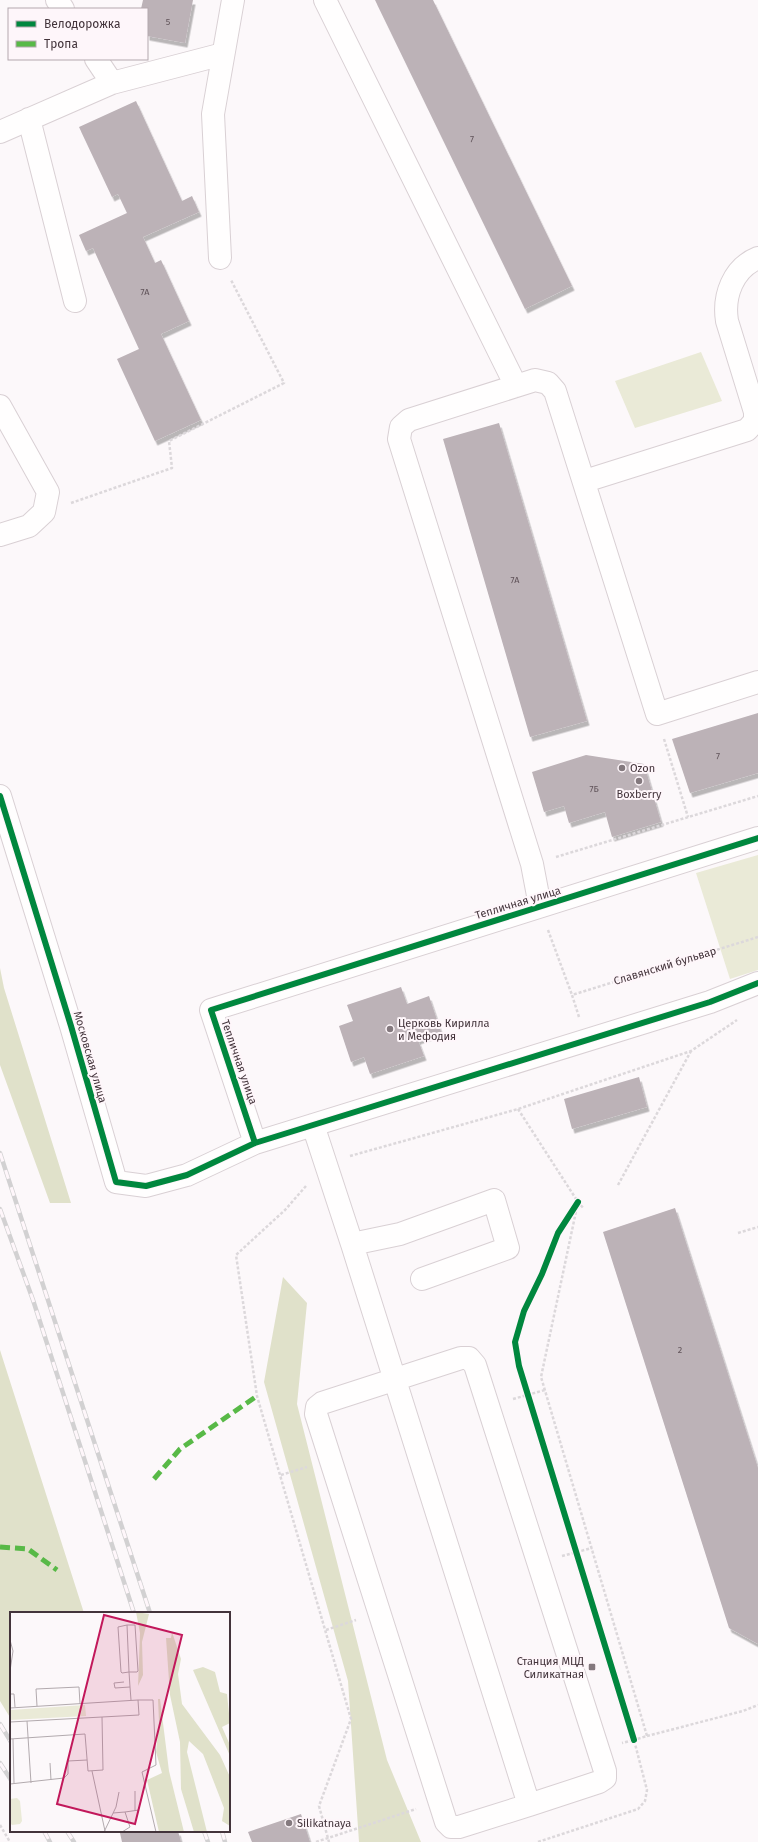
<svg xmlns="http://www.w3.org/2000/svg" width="758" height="1842" font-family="'Fira Sans',sans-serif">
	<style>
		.green { fill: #eaead7 }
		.forest { fill: #e0e1ca }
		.building { fill: #bcb2b7; filter: url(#shadow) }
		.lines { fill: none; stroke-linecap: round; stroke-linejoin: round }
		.minor-casing { stroke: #d9d0d4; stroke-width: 24 }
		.path { stroke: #dcd8db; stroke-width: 2.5; stroke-dasharray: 3 2; stroke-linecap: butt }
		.minor { stroke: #fffefe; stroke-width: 22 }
		.rail-casing { stroke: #d2d1d2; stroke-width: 4.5 }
		.rail { stroke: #fef6fa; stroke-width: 3; stroke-dasharray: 9; stroke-linecap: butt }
		.quiet { stroke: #58b947; stroke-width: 5; stroke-dasharray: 10 5; stroke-linecap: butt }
		.cycleway-casing { stroke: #fef6fa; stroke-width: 8 }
		.cycleway { stroke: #00873e; stroke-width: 6 }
		.poi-dot { fill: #84797e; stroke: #fef6fa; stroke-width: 1.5 }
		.labels { text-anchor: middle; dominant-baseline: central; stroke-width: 4; stroke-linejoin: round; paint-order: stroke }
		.number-label { font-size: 9px; fill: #61545a }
		.poi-label { font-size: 11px; fill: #43343b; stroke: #fef6fa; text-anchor: start }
		.street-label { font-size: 11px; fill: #43343b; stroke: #fef6fa }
		.inset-road { fill: none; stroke: #b2aaae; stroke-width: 1 }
		.view { fill: #c2185b; fill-opacity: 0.15; stroke: #c2185b; stroke-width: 2 }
		.inset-edge { fill: none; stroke: #43343b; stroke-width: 2 }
	</style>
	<defs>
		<filter id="shadow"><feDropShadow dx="2.5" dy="4.5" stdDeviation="0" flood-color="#0004"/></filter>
	</defs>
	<rect width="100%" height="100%" fill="#fcf8fa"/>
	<path class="green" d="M 701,352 L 722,401 L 635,428 L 615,381 Z
		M 758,855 L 758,970 L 730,979 L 696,873 Z"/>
	<path class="forest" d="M 0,968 L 4,988 L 71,1203 L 50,1203 L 0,1065 Z
		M 283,1277 L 307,1303 L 297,1404 L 387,1760 L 421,1842 L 359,1842 L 348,1681 L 264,1382 Z
		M 0,1350 L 84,1613 L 11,1613 L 11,1719 L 0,1701 Z"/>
	<path class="building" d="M 143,0 L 193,0 L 185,43 L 147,36 L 147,9 L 141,9 Z
		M 375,0 L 433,0 L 572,286 L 525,309 Z
		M 136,101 L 182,201 L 192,196 L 199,212 L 143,237 L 155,263 L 161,260 L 189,321 L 161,334 L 201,420 L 155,441 L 117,359 L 139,349 L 93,248 L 86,251 L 79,235 L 127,213 L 118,194 L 112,197 L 79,127 Z
		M 499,423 L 587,721 L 530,737 L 443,439 Z
		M 758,713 L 758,773 L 690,793 L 672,739 Z
		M 586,755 L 644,764 L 661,822 L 612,837 L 605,812 L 569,823 L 564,806 L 544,812 L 532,772 Z
		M 401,987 L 407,1004 L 429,996 L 441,1032 L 418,1040 L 424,1056 L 370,1074 L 364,1057 L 351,1062 L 339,1026 L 353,1021 L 347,1005 Z
		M 639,1077 L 647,1107 L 572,1129 L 564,1099 Z
		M 675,1208 L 758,1468 L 758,1644 L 729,1628 L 603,1232 Z
		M 301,1814 L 310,1842 L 252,1842 L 248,1832 Z
		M 127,1831 L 178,1831 L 181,1842 L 122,1842 L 120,1833 Z"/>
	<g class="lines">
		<defs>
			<path id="minor" d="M 57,0 L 63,9
				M 325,0 L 516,386
				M 112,83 L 223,54
				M 29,119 L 75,301
				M 0,132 L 112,83 L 96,59
				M 220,258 L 213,114 L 233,0
				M 0,406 L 48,492 L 44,512 L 29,526 L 0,535
				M 585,481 L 747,430 L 755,421 L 755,412 L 727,321 C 723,296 733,268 758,258
				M 0,796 L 71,1026 L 116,1182 L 146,1186 L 187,1175 L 255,1143
				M 758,838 L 211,1010 L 255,1143 L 710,1002 L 758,983
				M 540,906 L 532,864 L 399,439 L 401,427 L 409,420 L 535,380 L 548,383 L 555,391 L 657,714 L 758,682
				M 313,1125 L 352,1244 L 400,1234 L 494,1200 L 508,1248 L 422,1279
				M 352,1244 L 529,1805 L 459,1827 L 451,1827 L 446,1822 L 316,1414 L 317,1407 L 322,1403 L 461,1358 L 469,1358 L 475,1365 L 605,1771 L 605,1778 L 599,1782 L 529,1805"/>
		</defs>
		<use href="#minor" class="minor-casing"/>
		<path class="path" d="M 71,503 L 172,468 L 169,441 L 284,383 L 231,280
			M 664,739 L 688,817
			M 556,857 L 758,796
			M 548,930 L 572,995
			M 579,1017 L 572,995 L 758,937
			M 518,1109 L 578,1202 L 584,1209
			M 350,1156 L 518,1109 L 691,1051 L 737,1020
			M 618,1185 L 691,1051
			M 306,1186 L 285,1210 L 236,1255 L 257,1396 L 351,1719 L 319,1806 L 329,1842
			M 578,1202 L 541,1377 L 647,1736 L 634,1740
			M 738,1233 L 758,1227
			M 513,1399 L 545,1390
			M 281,1475 L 307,1467
			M 562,1556 L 592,1548
			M 326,1630 L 356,1620
			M 647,1736 L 743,1711 L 758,1705
			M 0,1825 L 10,1842
			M 316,1842 L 416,1809
			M 538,1842 L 638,1809 L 645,1801 L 647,1790 L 634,1740 L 622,1743"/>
		<use href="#minor" class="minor"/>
		<defs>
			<path id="rail" d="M 0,1153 L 150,1613
				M 0,1209 L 33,1300 L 134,1613
				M 0,1724 L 11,1742
				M 0,1763 L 11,1780
				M 44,1831 L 50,1842
				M 67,1831 L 74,1842
				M 204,1831 L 208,1842
				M 222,1831 L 225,1842"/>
		</defs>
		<use href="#rail" class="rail-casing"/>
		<use href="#rail" class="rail"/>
		<path class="quiet" d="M 154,1479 L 180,1449 L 257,1396
			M 0,1547 L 28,1549 L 57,1570"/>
		<defs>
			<path id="cycleway" d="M 0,796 L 71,1026 L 116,1182 L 146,1186 L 187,1175 L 255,1143
				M 758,838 L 211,1010 L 255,1143 L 710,1002 L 758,983
				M 578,1202 L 558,1233 L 542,1274 L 524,1311 L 515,1342 L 519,1366 L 634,1740"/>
		</defs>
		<use href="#cycleway" class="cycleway-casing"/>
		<use href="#cycleway" class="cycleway"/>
	</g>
	<g class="poi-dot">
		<circle cx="622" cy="768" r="4"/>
		<circle cx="639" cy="781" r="4"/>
		<circle cx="390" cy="1029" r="4"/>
		<rect x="588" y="1663" width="8" height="8" rx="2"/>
		<circle cx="289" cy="1823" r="4"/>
	</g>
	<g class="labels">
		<g class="number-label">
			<text x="168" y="22">5</text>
			<text x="472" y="139">7</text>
			<text x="145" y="292">7А</text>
			<text x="515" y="580">7А</text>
			<text x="718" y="756">7</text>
			<text x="594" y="789">7Б</text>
			<text x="680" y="1350">2</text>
		</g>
		<g class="poi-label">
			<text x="630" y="768">Ozon</text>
			<text x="639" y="794" text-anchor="middle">Boxberry</text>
			<text x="398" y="1023">Церковь Кирилла<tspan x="398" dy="13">и Мефодия</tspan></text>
			<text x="584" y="1661" text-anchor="end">Станция МЦД<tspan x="584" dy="13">Силикатная</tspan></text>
			<text x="297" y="1823">Silikatnaya</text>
		</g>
		<g class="street-label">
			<text transform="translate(518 903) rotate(-17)">Тепличная улица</text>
			<text transform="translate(665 966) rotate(-17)">Славянский бульвар</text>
			<text transform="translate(90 1057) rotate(74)">Московская улица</text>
			<text transform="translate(239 1062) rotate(71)">Тепличная улица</text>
		</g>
	</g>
	<g transform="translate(10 1612)">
		<rect width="220" height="220" fill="#fcf8fa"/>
		<path d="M 75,93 L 76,104 L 0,108 L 0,98 ZM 7,186 L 10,189 L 12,209 L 10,212 L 2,213 L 0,211 L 0,187 Z" fill="#eaead7"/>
		<path d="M 126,0 L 139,2 L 132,30 L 133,63 L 128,74 L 130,21 ZM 162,20 L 171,47 L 168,62 L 172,92 L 210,143 L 220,165 L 220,214 L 212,209 L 214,196 L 193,142 L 179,129 L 177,140 L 197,220 L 184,220 L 171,177 L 170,130 L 160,83 L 156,26 L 161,26 ZM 193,55 L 205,60 L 210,80 L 217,82 L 220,111 L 212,115 L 220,133 L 220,144 L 183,58 ZM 148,87 L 150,87 L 159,159 L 174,220 L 149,220 L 137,168 L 152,161 L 146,140 L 149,110 Z" fill="#e0e1ca"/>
		<path class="inset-road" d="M 117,13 L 108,15 L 111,60 L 112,61 L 119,60 L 127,60 L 128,59 L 125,13 L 117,13 L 119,60 L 120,75M 0,28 L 3,39 L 0,59M 114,70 L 104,71 L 105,76 L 120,75 L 121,88M 0,82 L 4,82 L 5,95M 128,88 L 143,88 L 146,153 L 132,160 L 146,220M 27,94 L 26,77 L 69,75 L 70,92M 0,96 L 128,88 L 129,103 L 0,110M 17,109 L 21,171M 0,127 L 75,122 L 78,159 L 93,158 L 92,105M 3,127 L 4,172M 40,151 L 41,168M 82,159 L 95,219M 0,172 L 54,166 L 58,162 L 58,149 L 77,148M 125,179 L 125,199M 103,201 L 115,200M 94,220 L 106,195 L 109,180M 112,220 L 120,215 L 115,200 L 129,198"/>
		<path class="view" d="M 94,3 L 172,23 L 125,212 L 47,192 Z"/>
		<rect width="220" height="220" class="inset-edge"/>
	</g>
	<rect x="8" y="8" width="140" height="52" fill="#fef6fa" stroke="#b3a8ae"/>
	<rect x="16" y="21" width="20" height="6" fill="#00873e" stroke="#b3a8ae"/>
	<text x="44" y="28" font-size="12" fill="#43343b">Велодорожка</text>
	<rect x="16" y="41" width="20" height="6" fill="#58b947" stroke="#b3a8ae"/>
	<text x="44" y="48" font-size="12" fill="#43343b">Тропа</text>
</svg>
